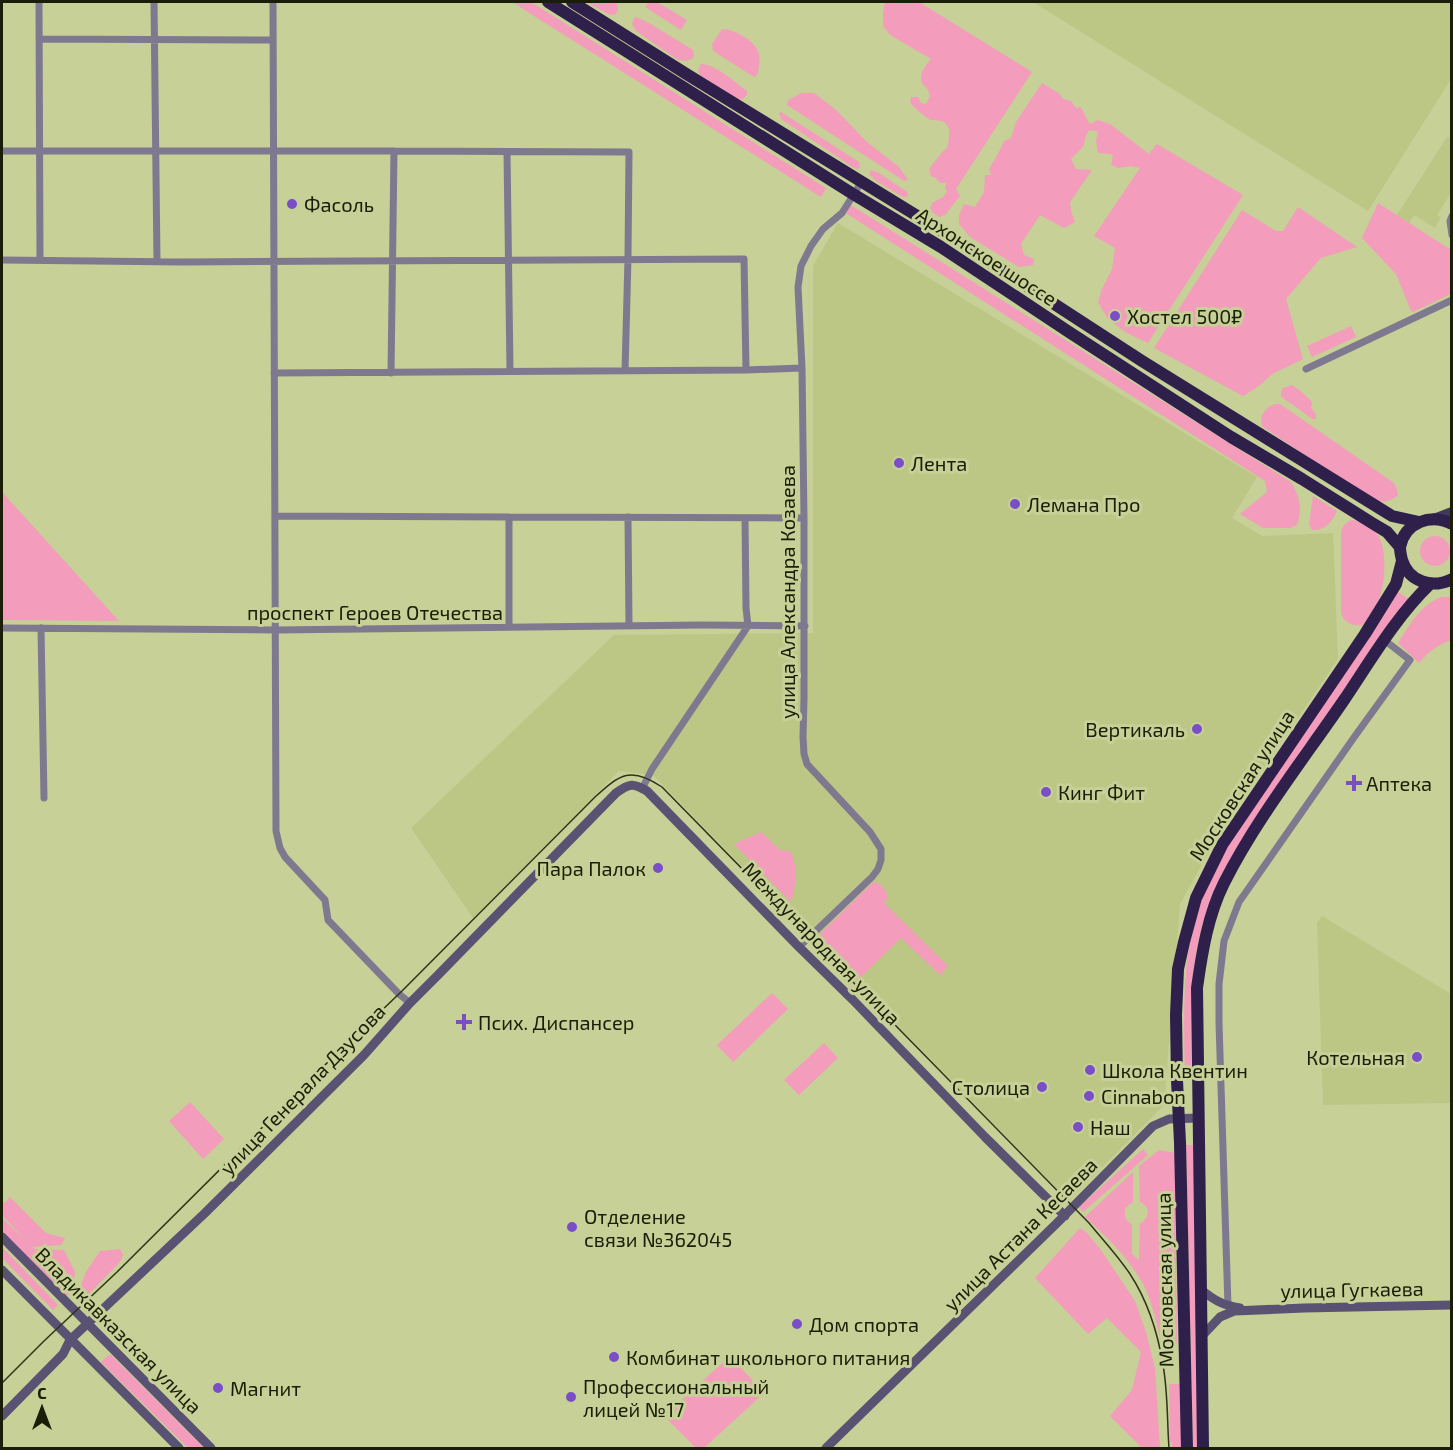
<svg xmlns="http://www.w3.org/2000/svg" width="1453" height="1450" font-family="'Exo 2',sans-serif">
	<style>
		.built { fill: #bcc786 }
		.green { fill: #f39cbc }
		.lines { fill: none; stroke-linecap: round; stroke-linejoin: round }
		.street { stroke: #7e798f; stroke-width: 7 }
		.secondary { stroke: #5a5272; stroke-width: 9 }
		.primary { stroke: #42375d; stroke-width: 10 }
		.highway { stroke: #2e204a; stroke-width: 12 }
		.tram { stroke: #2f3319; stroke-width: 1.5 }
		.poi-dot { fill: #794ec7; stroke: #c6d097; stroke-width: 2 }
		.labels { text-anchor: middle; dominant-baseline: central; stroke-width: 6; stroke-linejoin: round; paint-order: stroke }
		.poi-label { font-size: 20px; fill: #1a1d07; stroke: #c6d097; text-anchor: start }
		.street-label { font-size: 20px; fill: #1a1d07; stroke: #c6d097 }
	</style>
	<rect width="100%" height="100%" fill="#c6d097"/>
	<path class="built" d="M 1033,2 L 1451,2 L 1451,79 L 1368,211 Z
		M 1451,134 L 1451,193 L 1437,215 L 1441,217 L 1435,228 L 1414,215 L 1409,223 L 1397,215 L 1447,137 L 1449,138 Z
		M 838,223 L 1257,477 L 1232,518 L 1262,536 L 1333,533 L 1338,659 L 1219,834 L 1180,904 L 1164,1105 L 1069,1201 L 653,775 L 619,771 L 473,918 L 411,828 L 614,635 L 813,633 L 813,266 Z
		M 1322,916 L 1451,994 L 1451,1103 L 1323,1105 L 1317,923 Z"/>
	<path class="green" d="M 512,2 L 531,2 L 826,188 L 821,197 Z
		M 586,2 L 614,2 L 617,3 L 618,10 L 616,14 L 610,15 Z
		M 649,2 L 657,2 L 687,20 L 681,30 L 645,7 Z
		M 885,2 L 919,2 L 1032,72 L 956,189 L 960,196 L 945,215 L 939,217 L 932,212 L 930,208 L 932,203 L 943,197 L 947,192 L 945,187 L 946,183 L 940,183 L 936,178 L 931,176 L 929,169 L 943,151 L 947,148 C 949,139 953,124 941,121 C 937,120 934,120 930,120 C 925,116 912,107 910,102 L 911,97 L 918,97 L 921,103 L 926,104 L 930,96 L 928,90 L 921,82 C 921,72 924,67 931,59 L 890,35 L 883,26 L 883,12 Z
		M 636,17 L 649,23 L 693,50 L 694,55 L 692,59 L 686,61 L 678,60 L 636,31 L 632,24 L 634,18 Z
		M 722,29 C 734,29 754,40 758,51 C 761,58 759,69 757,75 L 754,77 L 713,51 L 712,44 Z
		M 701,64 C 715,64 735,82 747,91 L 747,95 L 743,99 L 737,99 L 700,75 L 698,71 Z
		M 1042,83 L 1060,94 L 1063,99 L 1071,101 L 1076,108 L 1080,107 C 1085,112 1085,118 1090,124 L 1098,120 L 1110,124 L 1149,154 L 1157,144 L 1243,195 L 1148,343 L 1127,333 L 1108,319 L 1098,302 L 1102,289 L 1112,269 L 1115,248 L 1094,236 L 1140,168 L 1131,166 L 1119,168 L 1111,165 L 1113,156 L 1111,154 L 1098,153 L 1096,141 L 1098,131 L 1089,130 L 1086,136 L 1083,147 L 1071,159 L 1076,169 L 1092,170 L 1070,202 L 1071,211 L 1075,222 L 1064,228 L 1040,215 L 1021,244 L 1024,255 L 1034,259 L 1033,265 L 1019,267 L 970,237 L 959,224 L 959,215 L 964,204 L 975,207 L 984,192 L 985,175 L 991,175 L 989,169 C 994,160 1000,151 1004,141 L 1011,138 L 1016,122 Z
		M 802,93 L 814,93 L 835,109 L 867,142 L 899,167 L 908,180 L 904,181 L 787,105 L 788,100 Z
		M 781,112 L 859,162 L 860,168 L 857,169 L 854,168 L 781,119 L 779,113 Z
		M 871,170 L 879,173 L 906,191 L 908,194 L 907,197 L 903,197 L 876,181 L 869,174 Z
		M 846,202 L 1291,482 C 1299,496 1303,508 1297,525 L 1290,528 L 1263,528 L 1240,514 L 1267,492 L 1265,481 L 841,210 Z
		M 1378,203 L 1448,248 L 1451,248 L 1451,294 L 1413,312 L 1411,311 L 1396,274 L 1362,238 Z
		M 1298,207 L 1357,247 L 1321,258 L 1286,299 L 1303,359 L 1272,374 L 1259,386 L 1243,396 L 1154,348 L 1242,210 L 1276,231 L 1283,231 Z
		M 1351,326 L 1356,337 L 1312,357 L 1307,346 Z
		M 1292,385 L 1302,392 L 1312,402 L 1311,408 L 1316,414 L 1316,419 L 1312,419 L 1296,407 L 1284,399 L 1281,396 L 1281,391 L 1283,388 Z
		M 1275,404 L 1280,404 L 1394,483 L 1397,490 L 1398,495 C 1390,502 1384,502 1374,501 L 1263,427 C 1258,417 1265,407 1275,404 Z
		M 2,492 L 119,621 L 2,620 Z
		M 1313,496 L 1337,511 C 1332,522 1325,531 1312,530 L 1309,524 Z
		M 1352,520 C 1361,521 1370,524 1376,532 C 1389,549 1385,587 1377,605 C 1374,612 1369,619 1364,625 C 1353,626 1345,624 1341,613 L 1341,533 C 1342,526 1345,523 1352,520 Z
		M1420 551a15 15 0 1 1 30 0a15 15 0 1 1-30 0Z
		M 1398,592 L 1409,599 L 1224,874 C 1218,888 1210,902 1205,916 C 1188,969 1191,1025 1191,1079 L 1185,1079 C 1184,1029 1182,979 1192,930 C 1205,871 1250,812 1283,762 C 1322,706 1360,649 1398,592 Z
		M 1441,597 L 1451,597 L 1451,640 C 1439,644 1428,652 1419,663 L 1398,643 C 1410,624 1420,606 1441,597 Z
		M 761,832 L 780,850 L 790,851 C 799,868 796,884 791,902 L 734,844 Z
		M 875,882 C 883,885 886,890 888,898 L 884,903 L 948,966 L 940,975 L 901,938 L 858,980 L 817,937 L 872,883 Z
		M 772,993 L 788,1009 L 733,1062 L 717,1045 Z
		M 824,1043 L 838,1058 L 799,1095 L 784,1080 Z
		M 190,1102 L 224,1139 L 203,1159 L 169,1121 Z
		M 1186,1145 L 1195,1145 L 1199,1448 L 1193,1448 Z
		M 1143,1149 L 1148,1155 L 1083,1212 L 1079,1207 Z
		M 1159,1150 L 1175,1153 L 1177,1342 L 1165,1337 L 1160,1337 C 1156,1320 1152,1304 1145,1288 C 1131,1260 1108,1238 1085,1217 L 1133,1172 L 1133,1202 L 1126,1207 C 1123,1214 1125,1221 1132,1224 L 1132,1254 L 1139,1260 L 1140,1224 C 1150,1218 1151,1207 1140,1202 L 1139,1166 Z
		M 10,1197 L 46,1233 L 65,1238 L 61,1245 L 32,1247 L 35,1249 L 64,1250 L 75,1272 L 73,1287 L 46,1262 L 72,1291 L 65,1298 L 2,1234 L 2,1218 L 26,1241 L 2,1215 L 2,1200 L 5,1203 Z
		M 1080,1228 L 1087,1233 L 1101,1250 L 1135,1301 L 1146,1332 L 1155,1368 L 1160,1448 L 1142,1448 L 1110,1416 L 1132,1390 L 1141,1352 L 1107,1318 L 1088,1334 L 1035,1278 Z
		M 2,1247 L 58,1305 L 53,1310 L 2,1258 Z
		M 120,1249 L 123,1255 L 120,1262 L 85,1298 L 79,1290 L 86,1272 L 100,1251 Z
		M 110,1354 L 204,1448 L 188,1448 L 101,1362 Z
		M 730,1356 L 764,1393 L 704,1448 L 696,1448 L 664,1416 Z
		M 1169,1384 L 1182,1384 L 1184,1448 L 1172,1448 L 1172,1443 L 1170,1442 Z"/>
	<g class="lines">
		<path class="street" d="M 39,2 L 40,260
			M 154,2 L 157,261
			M 273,2 L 276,831 L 280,848 L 285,857 L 325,900 L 328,920 L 399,994 L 410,1003
			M 39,39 L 273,40
			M 2,151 L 394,151 L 629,152 L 628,258 L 625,371
			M 507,152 L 510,370
			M 1452,216 L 1450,221 L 1452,235
			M 2,260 L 182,262 L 744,259 L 746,370
			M 1306,369 L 1452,300
			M 274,373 L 746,370 L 802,368
			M 391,373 L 394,151
			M 275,516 L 804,518
			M 628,517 L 629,626
			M 509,627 L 509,517
			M 2,628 L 276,630 L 702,625 L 805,626
			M 41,628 L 44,798
			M 642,789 L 652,769 L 748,626 L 746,608 L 745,518
			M 799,947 L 872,877 L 878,869 L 881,860 L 881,849 L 870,832 L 807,764 L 804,754 L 803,737 L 804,699 L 804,518 L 802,368 L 798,287 L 801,266 L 811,246 L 823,229 L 842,213 L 862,181
			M 1228,1306 L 1219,1023 L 1219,984 L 1224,941 L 1239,902 L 1355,736 L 1410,660 L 1383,639"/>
		<path class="secondary" d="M 2,1237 L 211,1448
			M 2,1270 L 179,1448
			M 1200,1289 C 1214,1300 1222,1305 1240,1308
			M 1202,1336 L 1220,1317 L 1234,1311 L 1304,1308 L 1452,1305
			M 2,1416 L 63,1354 L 70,1340 L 205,1213 L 364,1055 L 410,1003 L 438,975 L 616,793 C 630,783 633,783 647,791 L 799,947 L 853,1000 L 985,1137 L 1065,1216
			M 826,1448 L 1058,1222 L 1153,1126 L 1169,1119 L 1198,1118"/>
		<path class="primary" d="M 1434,519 L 1452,512"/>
		<path class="highway" d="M 548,2 L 853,194 L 941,247 L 1069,332 L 1231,437 L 1302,479 L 1372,523 L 1387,532 L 1400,547
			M 572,2 L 688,75 L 945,233 L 1142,361 L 1392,516 L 1419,522
			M 1452,524 C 1431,513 1405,522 1400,547 C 1400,551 1401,556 1402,560 C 1409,582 1432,589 1452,579
			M 1187,1448 L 1180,1143 L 1177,1080 L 1176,1015 L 1178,969 L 1184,942 L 1196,898 L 1222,845 L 1365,634 L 1396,584 L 1402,561
			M 1203,1448 L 1197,988 C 1202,952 1208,915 1224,883 C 1257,818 1303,760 1344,700 C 1371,660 1395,618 1430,584"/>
		<path class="tram" d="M 2,1383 L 44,1341 L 117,1272 L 333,1057 L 402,991 L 595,797 C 620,774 631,766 662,787 L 1089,1223 C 1103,1240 1118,1256 1130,1274 C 1147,1300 1158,1334 1163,1365 C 1168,1392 1167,1421 1169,1448"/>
	</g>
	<g class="poi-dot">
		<circle cx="292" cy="204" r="6"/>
		<circle cx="1115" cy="316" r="6"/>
		<circle cx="899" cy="463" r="6"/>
		<circle cx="1015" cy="504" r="6"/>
		<circle cx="1197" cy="729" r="6"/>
		<path d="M1351 774h6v6h6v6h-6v6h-6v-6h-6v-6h6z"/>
		<circle cx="1046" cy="792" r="6"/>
		<circle cx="658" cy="868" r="6"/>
		<path d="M461 1013h6v6h6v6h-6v6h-6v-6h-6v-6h6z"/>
		<circle cx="1417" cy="1057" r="6"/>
		<circle cx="1090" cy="1070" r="6"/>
		<circle cx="1042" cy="1087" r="6"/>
		<circle cx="1089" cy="1096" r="6"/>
		<circle cx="1078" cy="1127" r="6"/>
		<circle cx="572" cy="1227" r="6"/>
		<circle cx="797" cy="1324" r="6"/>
		<circle cx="614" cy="1357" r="6"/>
		<circle cx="218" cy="1388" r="6"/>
		<circle cx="571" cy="1397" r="6"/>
	</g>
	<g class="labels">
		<g class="poi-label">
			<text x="304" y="204">Фасоль</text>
			<text x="1127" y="316">Хостел 500₽</text>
			<text x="911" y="463">Лента</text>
			<text x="1027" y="504">Лемана Про</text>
			<text x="1185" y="729" text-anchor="end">Вертикаль</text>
			<text x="1366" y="783">Аптека</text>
			<text x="1058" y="792">Кинг Фит</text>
			<text x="646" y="868" text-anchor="end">Пара Палок</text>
			<text x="478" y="1022">Псих. Диспансер</text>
			<text x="1405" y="1057" text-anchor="end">Котельная</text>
			<text x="1102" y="1070">Школа Квентин</text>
			<text x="1030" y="1087" text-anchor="end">Столица</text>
			<text x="1101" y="1096">Cinnabon</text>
			<text x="1090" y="1127">Наш</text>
			<text x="584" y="1216">Отделение<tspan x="584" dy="23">связи №362045</tspan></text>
			<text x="809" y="1324">Дом спорта</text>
			<text x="626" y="1357">Комбинат школьного питания</text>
			<text x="583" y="1386">Профессиональный<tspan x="583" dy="23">лицей №17</tspan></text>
			<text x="230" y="1388">Магнит</text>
		</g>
		<g class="street-label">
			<text transform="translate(987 256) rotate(33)">Архонское шоссе</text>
			<text transform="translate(787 592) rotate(-90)">улица Александра Козаева</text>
			<text x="375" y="612">проспект Героев Отечества</text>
			<text transform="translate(1241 785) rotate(-57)">Московская улица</text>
			<text transform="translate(822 943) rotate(46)">Международная улица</text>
			<text transform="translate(302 1089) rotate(-46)">улица Генерала Дзусова</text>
			<text transform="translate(1020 1234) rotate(-45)">улица Астана Кесаева</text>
			<text transform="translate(1164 1280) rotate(-91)">Московская улица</text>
			<text transform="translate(1352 1289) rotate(-1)">улица Гугкаева</text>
			<text transform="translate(119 1330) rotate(45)">Владикавказская улица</text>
		</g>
	</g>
	<rect width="1453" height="1450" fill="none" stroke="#1a1d07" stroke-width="6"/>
	<g transform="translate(42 1408)" stroke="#c6d097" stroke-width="4.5" paint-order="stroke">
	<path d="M0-4.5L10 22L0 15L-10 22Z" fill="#1a1d07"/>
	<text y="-9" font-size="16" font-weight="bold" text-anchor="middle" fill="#1a1d07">С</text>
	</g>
</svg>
